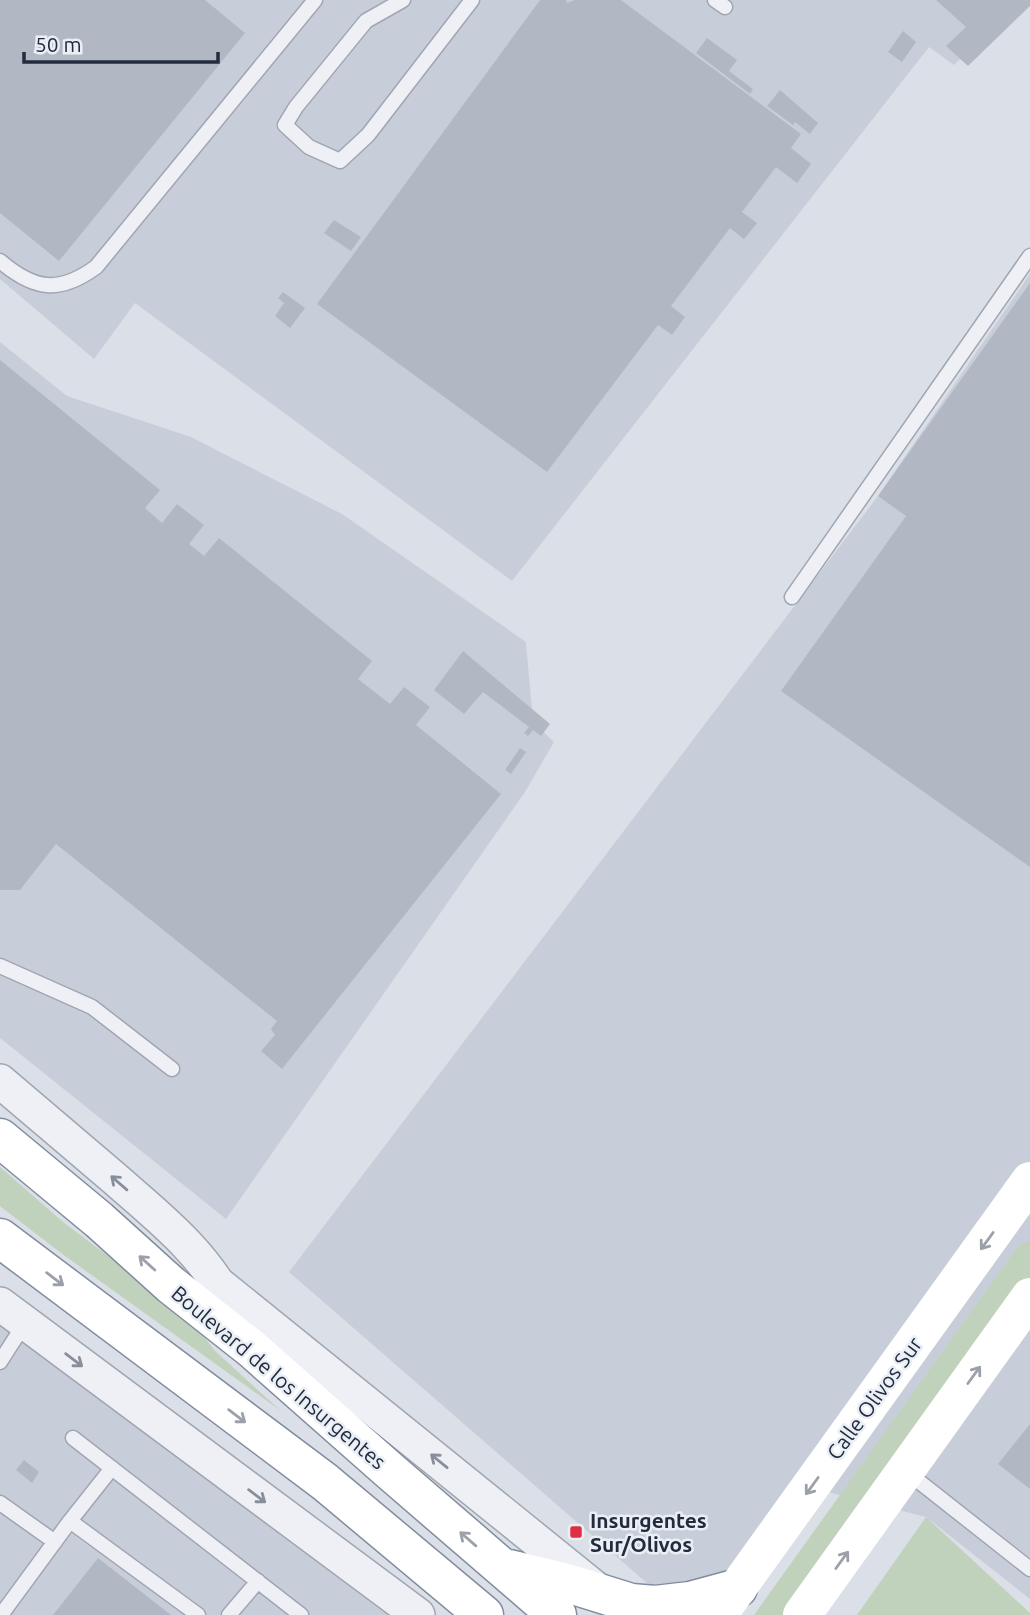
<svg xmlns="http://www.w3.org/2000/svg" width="1030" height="1615" font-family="Ubuntu,sans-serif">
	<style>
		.built { fill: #c8ced9 }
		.green { fill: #c0d2bb }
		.building { fill: #b1b8c4 }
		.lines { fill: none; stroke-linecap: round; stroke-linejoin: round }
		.service-casing { stroke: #a0a6b1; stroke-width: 17 }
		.tertiary-casing { stroke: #a0a6b1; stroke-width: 36 }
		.trunk-casing { stroke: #818c9f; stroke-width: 41 }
		.service { stroke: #eef0f5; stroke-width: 14 }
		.tertiary { stroke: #eef0f5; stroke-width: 33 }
		.secondary { stroke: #fff; stroke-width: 38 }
		.trunk { stroke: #fff; stroke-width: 38 }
		.oneway { stroke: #888e9a }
		.oneway2 { stroke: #9ca0a9 }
		.poi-dot { fill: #dc2f44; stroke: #eaeef5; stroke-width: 2.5 }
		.labels { text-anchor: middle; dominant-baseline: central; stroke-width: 5; stroke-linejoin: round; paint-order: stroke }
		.street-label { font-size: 21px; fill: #232c3f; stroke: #eaeef5 }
		.poi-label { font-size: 21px; font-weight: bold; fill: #232c3f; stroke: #eaeef5; text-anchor: start }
	</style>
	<rect width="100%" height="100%" fill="#dbdfe7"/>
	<path class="built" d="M 0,0 L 1019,0 L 954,65 L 929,47 L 512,581 L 135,303 L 94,359 L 0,279 Z
		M 1030,274 L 1030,1599 L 926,1517 L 816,1489 L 750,1575 L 663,1597 L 289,1272 L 878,496 Z
		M 0,342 L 67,396 L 191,437 L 342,514 L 526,642 L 533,722 L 554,742 L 525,792 L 226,1219 L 0,1038 Z
		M 0,1320 L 393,1615 L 0,1615 Z"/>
	<path class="green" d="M 0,1167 L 63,1222 L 189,1317 L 215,1351 L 281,1411 L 61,1253 L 0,1206 Z
		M 1028,1242 L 1030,1242 L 1030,1278 L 791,1615 L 754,1615 L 1019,1245 Z
		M 926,1517 L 1030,1613 L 1030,1615 L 857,1615 Z"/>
	<path class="building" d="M 0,0 L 205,0 L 245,33 L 59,261 L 0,213 Z
		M 540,0 L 566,0 L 567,3 L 575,0 L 621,0 L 801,134 L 791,148 L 811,164 L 797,183 L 776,167 L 742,212 L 757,223 L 744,239 L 730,228 L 671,306 L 685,317 L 672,335 L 658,325 L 547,472 L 317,304 Z
		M 936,0 L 1030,0 L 1030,6 L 968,66 L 946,46 L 966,27 Z
		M 903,31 L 916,42 L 902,62 L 888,52 Z
		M 707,38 L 737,60 L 729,71 L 753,89 L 750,94 L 696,53 Z
		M 780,90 L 818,123 L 810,134 L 795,122 L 793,125 L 767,106 Z
		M 334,220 L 361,237 L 351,251 L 324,233 Z
		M 1030,283 L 1030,867 L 781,691 L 906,516 L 878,496 Z
		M 283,292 L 305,308 L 290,328 L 275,316 L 284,303 L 278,298 Z
		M 0,360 L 160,490 L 145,508 L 162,523 L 177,504 L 204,525 L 189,544 L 204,556 L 219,538 L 372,661 L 358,679 L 390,704 L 404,687 L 430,707 L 416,725 L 501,794 L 282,1069 L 261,1051 L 275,1035 L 271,1029 L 277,1021 L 56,844 L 20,890 L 0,890 Z
		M 463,651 L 550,724 L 541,736 L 533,730 L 528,736 L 524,733 L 529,727 L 483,692 L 464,714 L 434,690 Z
		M 520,748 L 526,752 L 511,774 L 505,770 Z
		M 1030,1424 L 1030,1489 L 998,1464 Z
		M 24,1460 L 39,1472 L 32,1483 L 16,1470 Z
		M 98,1558 L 171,1615 L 53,1615 Z"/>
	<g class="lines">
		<defs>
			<path id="service" d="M 403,0 L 366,21 L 296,107 L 285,125 L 309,147 L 340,161 L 368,135 L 472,0
				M 715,0 L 725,7
				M 0,261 C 34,290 59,294 96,267 L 315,0
				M 792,597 L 1030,256
				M 0,966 L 92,1007 L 172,1069
				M 0,1362 L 25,1323
				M 73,1438 L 301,1615
				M 907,1472 L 1030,1569
				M 0,1503 L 55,1542
				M 70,1521 L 112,1468
				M 1,1615 L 70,1521 L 198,1615
				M 229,1615 L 258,1581"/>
			<path id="tertiary" d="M 0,1081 C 38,1113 76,1146 114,1178 C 157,1216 203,1251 229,1303
				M 220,1285 L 599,1591
				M 0,1304 L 418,1615"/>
			<path id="trunk" d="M 0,1138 L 99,1220 L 171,1285 L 252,1349 L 390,1471 L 557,1615
				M 0,1238 L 325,1482 L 484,1615
				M 509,1569 L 567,1583 L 631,1603 L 655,1605 L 690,1601 L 738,1588"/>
		</defs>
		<use href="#service" class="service-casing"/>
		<use href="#tertiary" class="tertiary-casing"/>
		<use href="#trunk" class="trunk-casing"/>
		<use href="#service" class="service"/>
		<use href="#tertiary" class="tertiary"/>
		<path class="secondary" d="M 718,1615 L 1030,1181
			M 802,1615 L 1030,1297"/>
		<use href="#trunk" class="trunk"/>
	</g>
	<defs><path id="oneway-shaft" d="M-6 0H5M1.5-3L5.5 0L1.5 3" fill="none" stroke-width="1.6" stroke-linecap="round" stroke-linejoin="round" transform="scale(1.75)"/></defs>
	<g class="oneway">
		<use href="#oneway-shaft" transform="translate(119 1183) rotate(-139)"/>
		<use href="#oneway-shaft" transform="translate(74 1360) rotate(37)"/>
		<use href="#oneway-shaft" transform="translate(439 1461) rotate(-141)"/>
		<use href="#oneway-shaft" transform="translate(257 1496) rotate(37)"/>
	</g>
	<g class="oneway2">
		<use href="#oneway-shaft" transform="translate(987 1241) rotate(126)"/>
		<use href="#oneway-shaft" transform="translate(147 1263) rotate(-138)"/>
		<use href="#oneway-shaft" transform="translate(55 1279) rotate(37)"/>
		<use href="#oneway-shaft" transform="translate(974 1375) rotate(-54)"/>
		<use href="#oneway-shaft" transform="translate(237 1416) rotate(37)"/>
		<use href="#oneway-shaft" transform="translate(812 1486) rotate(126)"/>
		<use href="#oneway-shaft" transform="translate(468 1539) rotate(-139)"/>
		<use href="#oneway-shaft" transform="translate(842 1560) rotate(-54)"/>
	</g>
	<rect class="poi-dot" x="569" y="1525" width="14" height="14" rx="3.5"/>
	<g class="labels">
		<g class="street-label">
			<text transform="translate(279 1377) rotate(40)">Boulevard de los Insurgentes</text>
			<text transform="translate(874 1398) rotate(-54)">Calle Olivos Sur</text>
		</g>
		<g class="poi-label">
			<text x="590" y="1520">Insurgentes<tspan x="590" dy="24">Sur/Olivos</tspan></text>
		</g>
	</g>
	<path d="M24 52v10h194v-10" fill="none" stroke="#232c3f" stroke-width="3.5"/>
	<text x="35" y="52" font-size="21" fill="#232c3f" stroke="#eaeef5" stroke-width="5" paint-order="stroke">50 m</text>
</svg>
